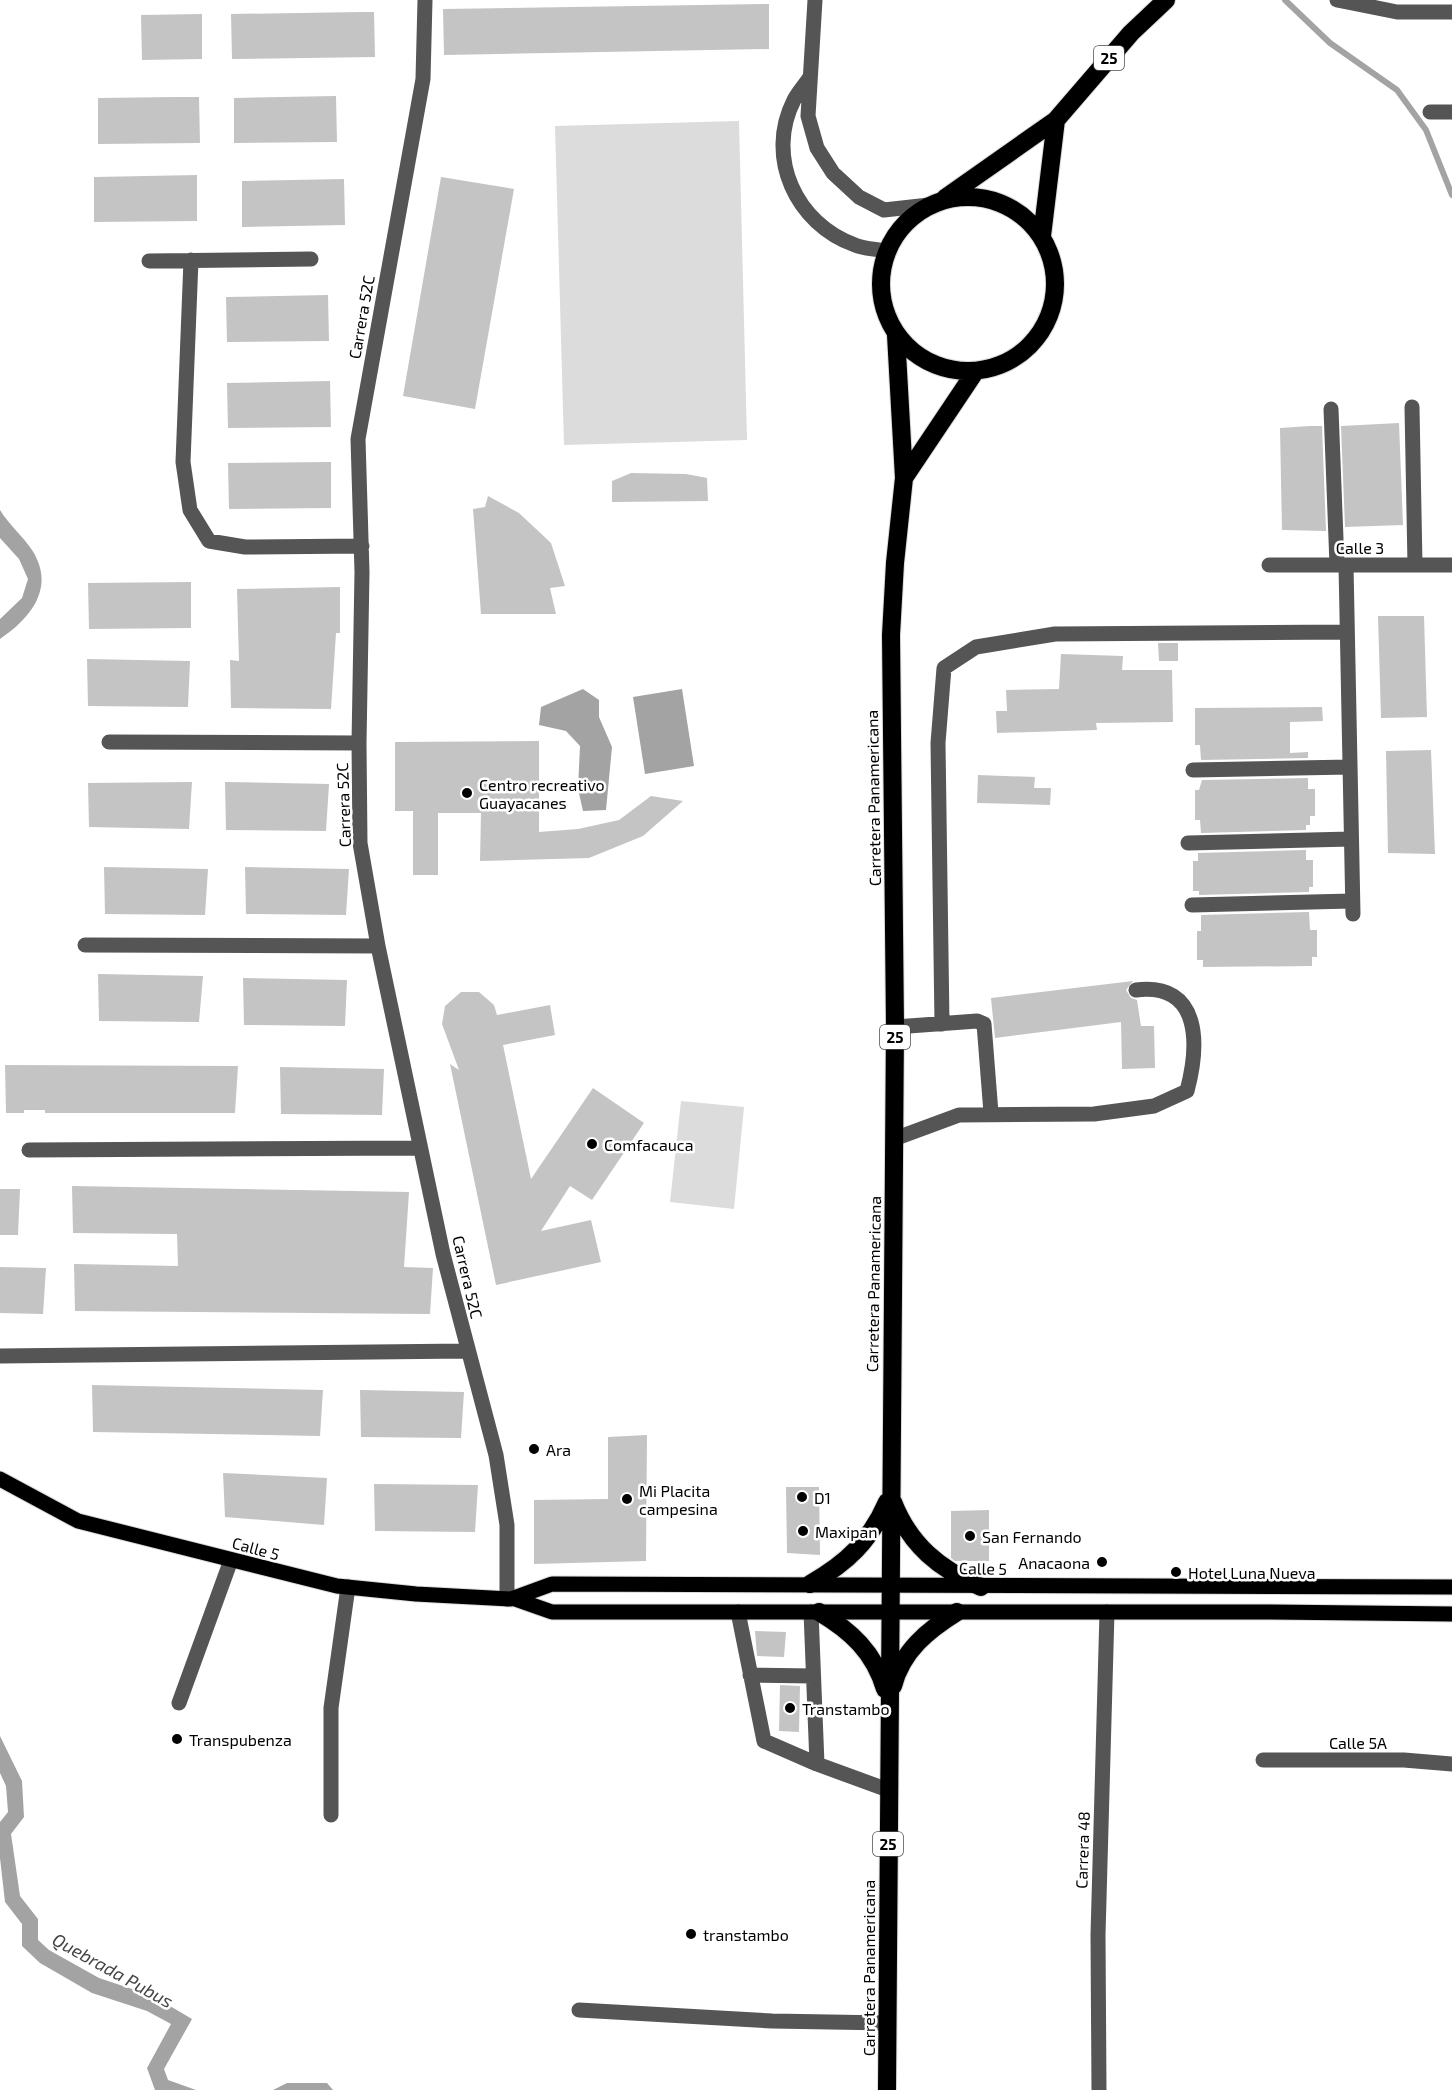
<svg xmlns="http://www.w3.org/2000/svg" width="1452" height="2090" font-family="'Exo 2',sans-serif">
	<style>
		.green { fill: #dcdcdc }
		.water { fill: #a3a3a3 }
		.lines { fill: none; stroke-linecap: round; stroke-linejoin: round }
		.stream { stroke: #a3a3a3; stroke-width: 6 }
		.building { fill: #c4c4c4 }
		.major-casing { stroke: #dbdbdb; stroke-width: 17 }
		.highway-casing { stroke: #dbdbdb; stroke-width: 20 }
		.minor { stroke: #555; stroke-width: 15 }
		.major { stroke: #000; stroke-width: 15 }
		.highway { stroke: #000; stroke-width: 18 }
		.poi-dot { fill: #000; stroke: #fff; stroke-width: 2 }
		.labels { text-anchor: middle; dominant-baseline: central; stroke-width: 5; stroke-linejoin: round; paint-order: stroke }
		.shield { fill: #fff; stroke: #4c4c4c; stroke-width: 1.5 }
		.shield-label { font-size: 15px; font-weight: bold; fill: #000 }
		.street-label { font-size: 16px; fill: #000; stroke: #fff }
		.poi-label { font-size: 16px; fill: #000; stroke: #fff; text-anchor: start }
		.water-label { font-size: 18px; font-style: italic; fill: #444; stroke: #fff }
	</style>
	<rect width="100%" height="100%" fill="#fff"/>
	<path class="green" d="M 739,121 L 747,440 L 564,445 L 555,126 Z
		M 681,1101 L 744,1107 L 734,1209 L 670,1202 Z"/>
	<path class="water" d="M 0,510 C 9,525 23,536 32,550 C 56,587 31,618 0,639 L 0,619 L 22,598 L 28,579 L 19,559 L 0,538 Z
		M 583,689 L 599,700 L 599,717 L 612,747 L 606,810 L 583,811 L 578,789 L 580,746 L 566,731 L 539,725 L 541,707 Z
		M 682,689 L 694,766 L 645,774 L 633,697 Z
		M 0,1736 L 22,1781 L 24,1817 L 11,1834 L 20,1896 L 38,1919 L 38,1940 L 49,1950 L 99,1978 L 153,1996 L 192,2019 L 164,2069 L 168,2080 L 196,2090 L 155,2090 L 147,2068 L 171,2024 L 147,2011 L 92,1993 L 40,1963 L 22,1946 L 22,1924 L 5,1902 L 0,1858 L 0,1822 L 8,1812 L 6,1786 L 0,1773 Z
		M 287,2083 L 327,2083 L 333,2090 L 273,2090 Z"/>
	<g class="lines">
		<path class="stream" d="M 1285,0 L 1330,43 L 1397,90 L 1426,130 L 1452,195"/>
	</g>
	<path class="building" d="M 769,4 L 769,49 L 444,55 L 443,9 Z
		M 361,12 L 374,12 L 375,57 L 232,59 L 231,14 Z
		M 202,14 L 202,59 L 142,60 L 141,15 Z
		M 336,96 L 337,142 L 234,143 L 234,98 Z
		M 176,97 L 199,97 L 200,143 L 98,144 L 98,98 Z
		M 197,175 L 197,221 L 94,222 L 94,177 Z
		M 441,177 L 514,189 L 475,409 L 403,396 Z
		M 344,179 L 345,225 L 242,227 L 242,181 Z
		M 328,295 L 329,341 L 227,342 L 226,297 Z
		M 330,381 L 331,427 L 228,428 L 227,383 Z
		M 1399,423 L 1403,525 L 1345,527 L 1341,426 Z
		M 1310,426 L 1322,426 L 1326,531 L 1282,530 L 1280,428 Z
		M 331,462 L 331,508 L 229,509 L 228,463 Z
		M 631,473 L 686,474 L 707,478 L 708,501 L 612,502 L 612,481 Z
		M 488,496 L 519,513 L 551,543 L 565,586 L 550,588 L 556,614 L 481,614 L 473,509 L 485,507 Z
		M 191,582 L 191,628 L 89,629 L 88,583 Z
		M 340,587 L 340,633 L 336,633 L 331,709 L 231,708 L 230,660 L 239,661 L 237,589 Z
		M 1378,616 L 1424,616 L 1427,717 L 1381,718 Z
		M 1158,643 L 1178,643 L 1178,661 L 1159,661 Z
		M 1061,654 L 1123,656 L 1122,670 L 1172,670 L 1173,722 L 1096,723 L 1097,730 L 997,733 L 996,711 L 1007,711 L 1006,690 L 1059,689 Z
		M 87,659 L 190,661 L 188,707 L 88,706 Z
		M 1322,707 L 1323,721 L 1290,722 L 1290,753 L 1308,752 L 1308,758 L 1201,760 L 1200,745 L 1195,745 L 1195,708 Z
		M 539,741 L 539,832 L 578,829 L 619,820 L 651,796 L 683,801 L 643,836 L 589,858 L 480,861 L 481,813 L 438,813 L 438,875 L 413,875 L 413,811 L 395,811 L 395,742 Z
		M 1431,750 L 1435,854 L 1388,853 L 1386,751 Z
		M 978,775 L 1035,777 L 1034,788 L 1051,788 L 1050,805 L 977,803 Z
		M 1308,778 L 1308,789 L 1315,789 L 1315,816 L 1310,816 L 1310,825 L 1306,825 L 1306,830 L 1201,833 L 1200,820 L 1195,820 L 1195,790 L 1199,790 L 1202,780 Z
		M 192,782 L 189,829 L 89,827 L 88,783 Z
		M 225,782 L 329,784 L 326,831 L 226,830 Z
		M 1306,850 L 1306,860 L 1313,860 L 1313,887 L 1309,887 L 1309,892 L 1199,895 L 1199,891 L 1193,891 L 1193,861 L 1198,861 L 1198,853 Z
		M 104,867 L 208,869 L 205,915 L 105,914 Z
		M 245,867 L 349,869 L 346,915 L 246,914 Z
		M 1309,912 L 1310,930 L 1317,930 L 1317,957 L 1312,957 L 1312,966 L 1203,967 L 1203,960 L 1197,960 L 1197,931 L 1201,931 L 1201,915 Z
		M 98,974 L 203,976 L 199,1022 L 99,1021 Z
		M 243,978 L 347,980 L 345,1026 L 244,1025 Z
		M 1133,981 L 1126,990 L 1131,998 L 1137,1000 L 1141,1026 L 1154,1026 L 1155,1068 L 1122,1069 L 1121,1022 L 995,1038 L 991,998 Z
		M 461,992 L 479,992 L 494,1005 L 497,1015 L 550,1005 L 555,1035 L 503,1045 L 531,1179 L 593,1088 L 644,1123 L 592,1200 L 570,1186 L 541,1231 L 591,1220 L 601,1262 L 496,1285 L 450,1064 L 459,1070 L 442,1024 L 445,1006 Z
		M 5,1065 L 238,1066 L 235,1113 L 45,1113 L 45,1110 L 24,1110 L 24,1113 L 6,1113 Z
		M 280,1067 L 384,1069 L 382,1115 L 281,1114 Z
		M 72,1186 L 409,1192 L 404,1267 L 433,1268 L 430,1314 L 75,1311 L 74,1264 L 178,1266 L 177,1234 L 73,1233 Z
		M 0,1189 L 20,1189 L 18,1235 L 0,1235 Z
		M 0,1267 L 46,1268 L 43,1314 L 0,1313 Z
		M 92,1385 L 323,1390 L 320,1436 L 93,1432 Z
		M 360,1390 L 464,1392 L 461,1438 L 361,1437 Z
		M 647,1435 L 646,1561 L 534,1564 L 534,1500 L 608,1499 L 608,1437 Z
		M 223,1473 L 327,1478 L 324,1525 L 225,1517 Z
		M 374,1484 L 478,1485 L 475,1532 L 375,1531 Z
		M 786,1487 L 819,1487 L 820,1555 L 787,1553 Z
		M 989,1510 L 989,1561 L 955,1561 L 951,1558 L 951,1511 Z
		M 755,1631 L 786,1632 L 784,1657 L 757,1656 Z
		M 780,1685 L 800,1686 L 799,1732 L 779,1731 Z"/>
	<g class="lines">
		<defs>
			<path id="major" d="M 0,1479 L 78,1521 L 337,1586 L 416,1594 L 511,1599 L 552,1584 L 1452,1587
				M 515,1599 L 552,1612 L 1271,1612 L 1452,1614"/>
			<path id="highway" d="M881 284a87 87 0 1 1 174 0a87 87 0 1 1-174 0Z
				M 945,198 L 1056,120 L 1131,33 L 1166,0
				M 1042,236 L 1056,120
				M 904,478 L 975,372
				M 893,1502 C 910,1545 939,1569 981,1587
				M 810,1584 C 847,1563 870,1541 887,1502
				M 819,1612 C 851,1631 874,1652 885,1689
				M 893,1686 C 902,1651 928,1630 957,1612
				M 887,2090 L 895,1027 L 891,635 L 895,563 L 904,478 L 896,335"/>
		</defs>
		<use href="#major" class="major-casing"/>
		<use href="#highway" class="highway-casing"/>
		<path class="minor" d="M 425,0 L 423,79 L 358,439 L 362,572 L 359,743 L 360,843 L 378,946 L 443,1254 L 496,1455 L 507,1525 L 507,1599
			M 815,0 L 808,116 L 817,148 L 833,173 L 859,197 L 884,210 L 929,205
			M 1337,0 L 1397,12 L 1452,12
			M 810,77 C 805,85 798,92 794,100 C 765,157 796,224 855,245 C 864,249 876,249 886,251
			M 1430,112 L 1452,112
			M 191,260 L 183,462 L 190,510 L 209,541 L 245,547 L 362,546
			M 149,261 L 311,259
			M 1412,407 L 1415,565
			M 1331,409 L 1337,565
			M 1269,565 L 1452,565
			M 1346,565 L 1353,914
			M 109,742 L 359,743
			M 1193,770 L 1350,767
			M 1188,843 L 1351,839
			M 1192,905 L 1352,901
			M 85,945 L 378,946
			M 942,1024 L 938,743 L 944,668 L 976,647 L 1055,634 L 1347,632
			M 895,1027 L 977,1021 L 984,1024 L 991,1113
			M 894,1139 L 959,1115 L 1094,1114 L 1154,1106 L 1187,1091 C 1199,1046 1202,982 1136,990
			M 29,1150 L 420,1148
			M 0,1356 L 467,1351
			M 738,1612 L 764,1741 L 817,1764 L 888,1790
			M 811,1612 L 817,1764
			M 750,1675 L 813,1676
			M 179,1703 L 231,1560
			M 1263,1760 L 1404,1760 L 1452,1764
			M 331,1815 L 331,1708 L 348,1587
			M 579,2010 L 772,2021 L 888,2023
			M 1099,2090 L 1098,1935 L 1107,1612"/>
		<use href="#major" class="major"/>
		<use href="#highway" class="highway"/>
	</g>
	<g class="poi-dot">
		<circle cx="467" cy="793" r="6"/>
		<circle cx="592" cy="1144" r="6"/>
		<circle cx="534" cy="1449" r="6"/>
		<circle cx="802" cy="1497" r="6"/>
		<circle cx="627" cy="1499" r="6"/>
		<circle cx="803" cy="1531" r="6"/>
		<circle cx="970" cy="1536" r="6"/>
		<circle cx="1102" cy="1562" r="6"/>
		<circle cx="1176" cy="1572" r="6"/>
		<circle cx="790" cy="1708" r="6"/>
		<circle cx="177" cy="1739" r="6"/>
		<circle cx="691" cy="1934" r="6"/>
	</g>
	<g class="labels">
		<g class="shield">
			<rect x="1094" y="46" width="30" height="24" rx="4.5"/>
			<rect x="880" y="1025" width="30" height="24" rx="4.5"/>
			<rect x="873" y="1832" width="30" height="24" rx="4.5"/>
		</g>
		<g class="shield-label">
			<text x="1109" y="58">25</text>
			<text x="895" y="1037">25</text>
			<text x="888" y="1844">25</text>
		</g>
		<g class="street-label">
			<text transform="translate(361 317) rotate(-80)">Carrera 52C</text>
			<text x="1360" y="547">Calle 3</text>
			<text transform="translate(873 798) rotate(-91)">Carretera Panamericana</text>
			<text transform="translate(343 805) rotate(-92)">Carrera 52C</text>
			<text transform="translate(468 1277) rotate(77)">Carrera 52C</text>
			<text transform="translate(873 1284) rotate(-89)">Carretera Panamericana</text>
			<text transform="translate(256 1548) rotate(15)">Calle 5</text>
			<text transform="translate(983 1568) rotate(1)">Calle 5</text>
			<text x="1358" y="1742">Calle 5A</text>
			<text transform="translate(1082 1850) rotate(-88)">Carrera 48</text>
			<text transform="translate(868 1968) rotate(-90)">Carretera Panamericana</text>
		</g>
		<g class="poi-label">
			<text x="479" y="784">Centro recreativo<tspan x="479" dy="18">Guayacanes</tspan></text>
			<text x="604" y="1144">Comfacauca</text>
			<text x="546" y="1449">Ara</text>
			<text x="639" y="1490">Mi Placita<tspan x="639" dy="18">campesina</tspan></text>
			<text x="814" y="1497">D1</text>
			<text x="815" y="1531">Maxipan</text>
			<text x="982" y="1536">San Fernando</text>
			<text x="1090" y="1562" text-anchor="end">Anacaona</text>
			<text x="1188" y="1572">Hotel Luna Nueva</text>
			<text x="802" y="1708">Transtambo</text>
			<text x="189" y="1739">Transpubenza</text>
			<text x="703" y="1934">transtambo</text>
		</g>
		<g class="water-label">
			<text transform="translate(113 1970) rotate(29)">Quebrada Pubus</text>
		</g>
	</g>
</svg>
